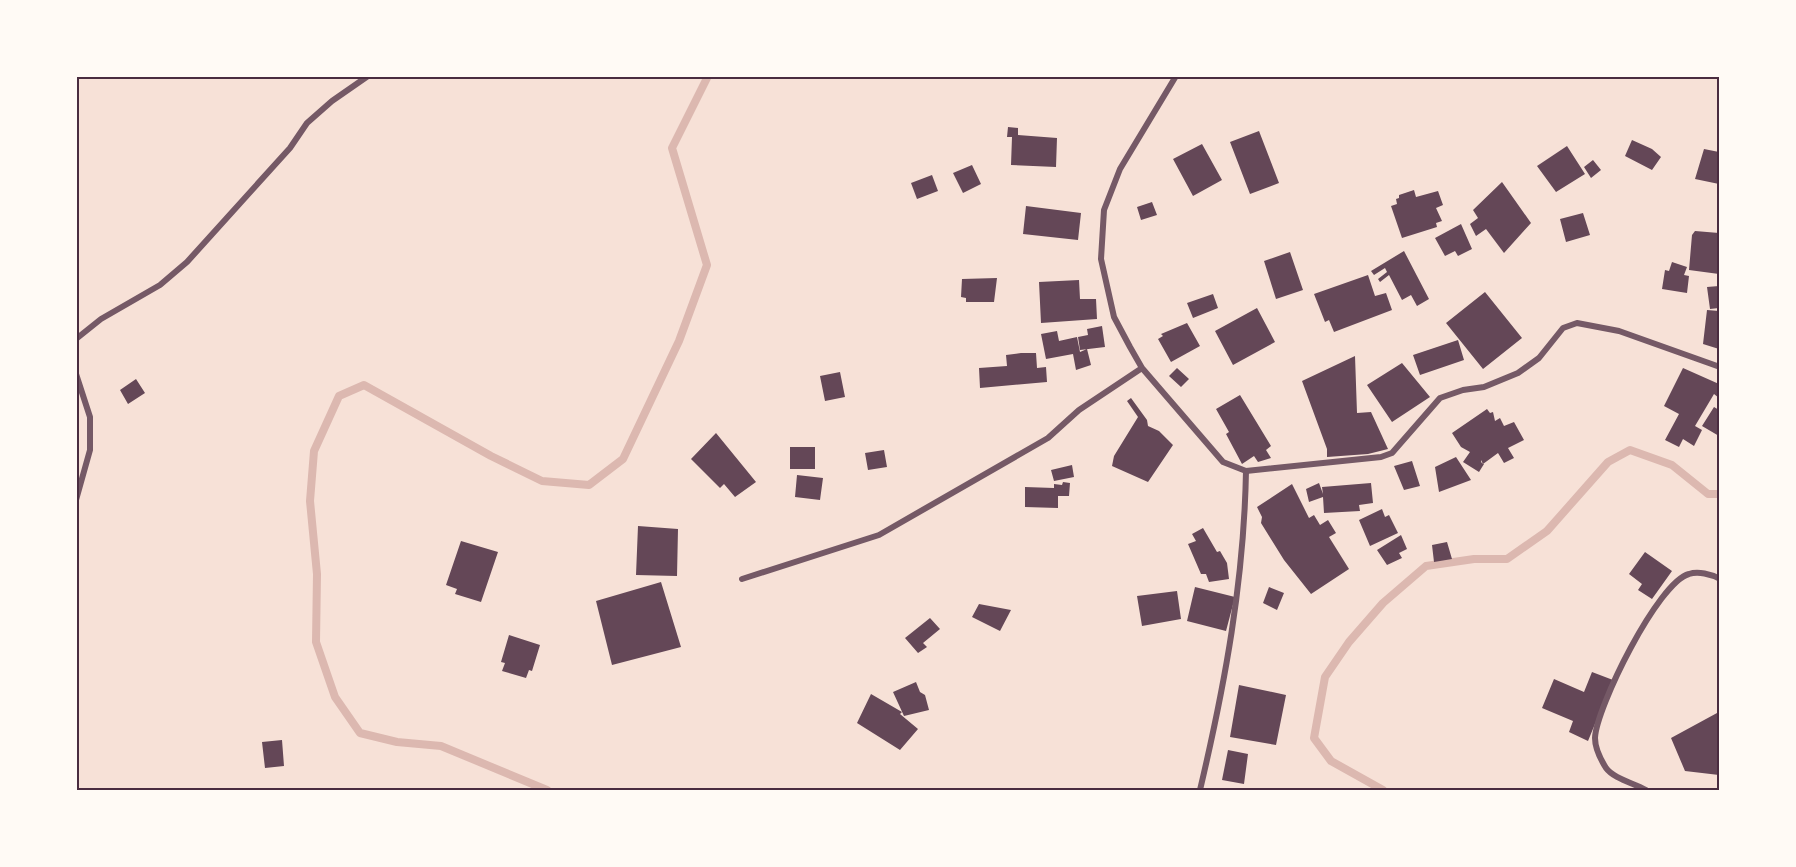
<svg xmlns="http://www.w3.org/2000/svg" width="1796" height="867" font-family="'Public Sans',sans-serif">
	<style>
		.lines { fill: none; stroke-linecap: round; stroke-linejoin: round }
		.stream { stroke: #dcb8b0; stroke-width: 8 }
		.building { fill: #644757 }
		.minor { stroke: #755966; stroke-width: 6 }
		.neatline { fill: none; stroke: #4a2c40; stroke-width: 2 }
	</style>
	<rect width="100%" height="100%" fill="#f7e1d7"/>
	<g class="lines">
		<path class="stream" d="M 547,790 L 441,746 L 397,742 L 360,733 L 335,697 L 316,642 L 317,574 L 310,501 L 314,451 L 339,396 L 364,385 L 491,456 L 542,481 L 589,485 L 623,459 L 679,341 L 707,265 L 672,148 L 708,76
			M 1383,790 L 1331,761 L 1314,738 L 1325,677 L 1349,642 L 1383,603 L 1426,566 L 1474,559 L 1507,559 L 1547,531 L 1608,462 L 1630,450 L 1672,465 L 1708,494 L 1720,494"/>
	</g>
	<path class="building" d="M 1008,127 L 1018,128 L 1018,135 L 1057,138 L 1056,167 L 1011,165 L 1012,137 L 1007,137 Z
		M 1259,131 L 1279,183 L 1250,194 L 1230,142 Z
		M 1632,140 L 1652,149 L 1661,157 L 1652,170 L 1625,156 Z
		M 1202,144 L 1222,180 L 1193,196 L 1173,159 Z
		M 1567,146 L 1585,174 L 1556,192 L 1537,166 Z
		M 1704,149 L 1719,152 L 1719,184 L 1695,179 Z
		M 1593,160 L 1601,170 L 1591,178 L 1584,167 Z
		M 972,165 L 981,184 L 963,193 L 953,173 Z
		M 932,175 L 938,191 L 917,199 L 911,183 Z
		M 1502,182 L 1531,223 L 1504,253 L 1486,229 L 1476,236 L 1470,224 L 1478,218 L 1473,210 Z
		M 1414,190 L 1416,197 L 1438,191 L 1443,205 L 1436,208 L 1442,221 L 1436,223 L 1437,227 L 1402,238 L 1391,206 L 1397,204 L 1396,199 L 1399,198 L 1399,195 Z
		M 1152,202 L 1157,215 L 1141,220 L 1137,207 Z
		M 1026,206 L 1081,213 L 1078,240 L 1023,234 Z
		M 1583,213 L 1590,235 L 1566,242 L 1560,219 Z
		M 1461,224 L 1472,249 L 1458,256 L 1455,251 L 1445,256 L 1435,238 Z
		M 1695,231 L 1719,233 L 1719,274 L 1689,270 L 1692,235 Z
		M 1404,251 L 1429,299 L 1417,306 L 1411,295 L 1402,300 L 1389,275 L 1380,282 L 1378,279 L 1387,272 L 1385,268 L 1374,275 L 1371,271 Z
		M 1290,252 L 1303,290 L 1276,299 L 1264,261 Z
		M 1672,262 L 1687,267 L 1684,275 L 1689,276 L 1687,293 L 1662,289 L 1665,270 L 1669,271 Z
		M 1368,275 L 1375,296 L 1386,293 L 1392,310 L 1334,332 L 1329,320 L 1325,322 L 1314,294 Z
		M 997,278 L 994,302 L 966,302 L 966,298 L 961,297 L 962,279 Z
		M 1079,280 L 1080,299 L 1096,299 L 1097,319 L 1041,323 L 1039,282 Z
		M 1719,286 L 1719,308 L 1710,309 L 1707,287 Z
		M 1485,292 L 1522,338 L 1483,369 L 1446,323 Z
		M 1213,294 L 1218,308 L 1193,318 L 1187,303 Z
		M 1257,308 L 1275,342 L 1233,365 L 1215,331 Z
		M 1707,310 L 1719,311 L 1719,349 L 1703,344 Z
		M 1187,323 L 1200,346 L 1171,362 L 1158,339 L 1163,336 L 1161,334 Z
		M 1102,326 L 1105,347 L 1080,350 L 1078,337 L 1088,335 L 1087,329 Z
		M 1057,331 L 1059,341 L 1077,337 L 1080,352 L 1087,349 L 1091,365 L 1076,370 L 1073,354 L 1046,359 L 1041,334 Z
		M 1458,340 L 1464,360 L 1420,375 L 1413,355 Z
		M 1021,353 L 1036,353 L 1037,368 L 1046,367 L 1047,382 L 980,388 L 979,368 L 1007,366 L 1006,355 Z
		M 1355,356 L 1357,413 L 1371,412 L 1388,449 L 1368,454 L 1327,457 L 1327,449 L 1302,381 Z
		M 1402,363 L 1430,397 L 1392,422 L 1367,385 Z
		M 1177,368 L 1189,379 L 1181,387 L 1169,376 Z
		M 1683,368 L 1719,384 L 1719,398 L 1714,394 L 1695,426 L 1702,430 L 1694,446 L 1683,439 L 1679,447 L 1665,440 L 1679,414 L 1664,406 Z
		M 840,372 L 845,397 L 825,401 L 820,376 Z
		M 136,379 L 145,393 L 128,404 L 120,390 Z
		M 1240,395 L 1271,446 L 1266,450 L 1271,458 L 1258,462 L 1254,456 L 1242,464 L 1226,434 L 1229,432 L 1216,409 Z
		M 1131,398 L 1147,420 L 1148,426 L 1159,431 L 1173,445 L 1148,482 L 1112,466 L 1114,456 L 1138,417 L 1127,401 Z
		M 1714,407 L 1719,410 L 1719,436 L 1702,426 Z
		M 1487,409 L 1490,413 L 1493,412 L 1495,421 L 1500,418 L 1504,426 L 1514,422 L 1524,440 L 1508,448 L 1514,458 L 1504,463 L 1498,453 L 1483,464 L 1481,460 L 1481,462 L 1483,464 L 1484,464 L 1479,472 L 1463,462 L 1470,452 L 1461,447 L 1452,433 Z
		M 716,433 L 756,482 L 735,497 L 724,484 L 720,488 L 691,459 Z
		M 790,447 L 815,447 L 815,469 L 790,469 Z
		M 884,450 L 887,467 L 868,470 L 865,453 Z
		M 1456,457 L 1471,480 L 1439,492 L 1435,467 Z
		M 1412,461 L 1420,486 L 1404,490 L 1394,466 Z
		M 1072,465 L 1074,477 L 1054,481 L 1051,470 Z
		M 797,475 L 823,478 L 820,500 L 795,497 Z
		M 1063,482 L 1070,483 L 1069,496 L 1058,496 L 1058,508 L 1025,507 L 1025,487 L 1054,488 L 1054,484 L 1062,485 Z
		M 1319,483 L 1323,494 L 1322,487 L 1371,483 L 1373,503 L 1359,505 L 1360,511 L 1324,513 L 1323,497 L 1309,502 L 1306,489 Z
		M 1292,484 L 1309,518 L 1314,515 L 1320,525 L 1328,520 L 1336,533 L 1329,537 L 1349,569 L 1311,594 L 1284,560 L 1261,523 L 1262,517 L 1257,507 Z
		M 1382,509 L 1385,517 L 1389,515 L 1398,533 L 1370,546 L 1359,520 Z
		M 638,526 L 678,529 L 677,576 L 636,575 Z
		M 1203,528 L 1217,552 L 1220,551 L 1227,563 L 1229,579 L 1209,582 L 1206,574 L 1201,574 L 1188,544 L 1196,541 L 1192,534 Z
		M 1401,535 L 1407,549 L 1399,553 L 1402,558 L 1387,565 L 1377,550 Z
		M 461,541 L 498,552 L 481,602 L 455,594 L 457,589 L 446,585 Z
		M 1447,542 L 1452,559 L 1434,562 L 1432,545 Z
		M 1645,552 L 1672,571 L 1652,599 L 1638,590 L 1642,584 L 1629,574 Z
		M 661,582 L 681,647 L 612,665 L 596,601 Z
		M 1195,587 L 1235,597 L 1226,631 L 1187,621 Z
		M 1269,587 L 1284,593 L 1277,610 L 1263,603 Z
		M 1177,591 L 1181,619 L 1142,626 L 1137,596 Z
		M 979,604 L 1011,610 L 1000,631 L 972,617 Z
		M 930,618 L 940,629 L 923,643 L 927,647 L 918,653 L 905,638 Z
		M 509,635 L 540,645 L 532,671 L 529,670 L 526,678 L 502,671 L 505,663 L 501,662 Z
		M 1592,672 L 1613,680 L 1588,741 L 1569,732 L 1573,721 L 1542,708 L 1554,679 L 1584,692 Z
		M 916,682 L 920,692 L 925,695 L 929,710 L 904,716 L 893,692 Z
		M 1239,685 L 1286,695 L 1276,745 L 1230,737 Z
		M 871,694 L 902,712 L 900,714 L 918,729 L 900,750 L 857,723 Z
		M 1717,713 L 1719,723 L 1719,775 L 1685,771 L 1671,738 Z
		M 282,740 L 284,766 L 265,768 L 262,742 Z
		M 1228,750 L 1248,754 L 1244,784 L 1222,780 Z"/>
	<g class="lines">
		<path class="minor" d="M 1176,76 L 1120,169 L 1104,210 L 1101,259 L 1114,317 L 1130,347 L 1142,368 L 1223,462 L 1246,471 L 1381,457 L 1392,453 L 1440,398 L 1463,390 L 1484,387 L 1518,373 L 1539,358 L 1563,328 L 1577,323 L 1619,331 L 1720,367
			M 76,339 L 101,319 L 160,285 L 187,262 L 290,148 L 307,123 L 332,101 L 368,76
			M 76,374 L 90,417 L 90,450 L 76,500
			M 742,579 L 879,535 L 1048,438 L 1079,410 L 1142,368
			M 1200,790 C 1225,684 1244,581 1246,471
			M 1646,790 C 1634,783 1614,779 1606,768 C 1601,760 1595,747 1595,738 C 1596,708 1658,582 1689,574 C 1698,571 1711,574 1720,579"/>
	</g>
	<rect width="1796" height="867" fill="none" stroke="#fffaf5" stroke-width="156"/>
	<rect x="78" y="78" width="1640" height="711" class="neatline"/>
</svg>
